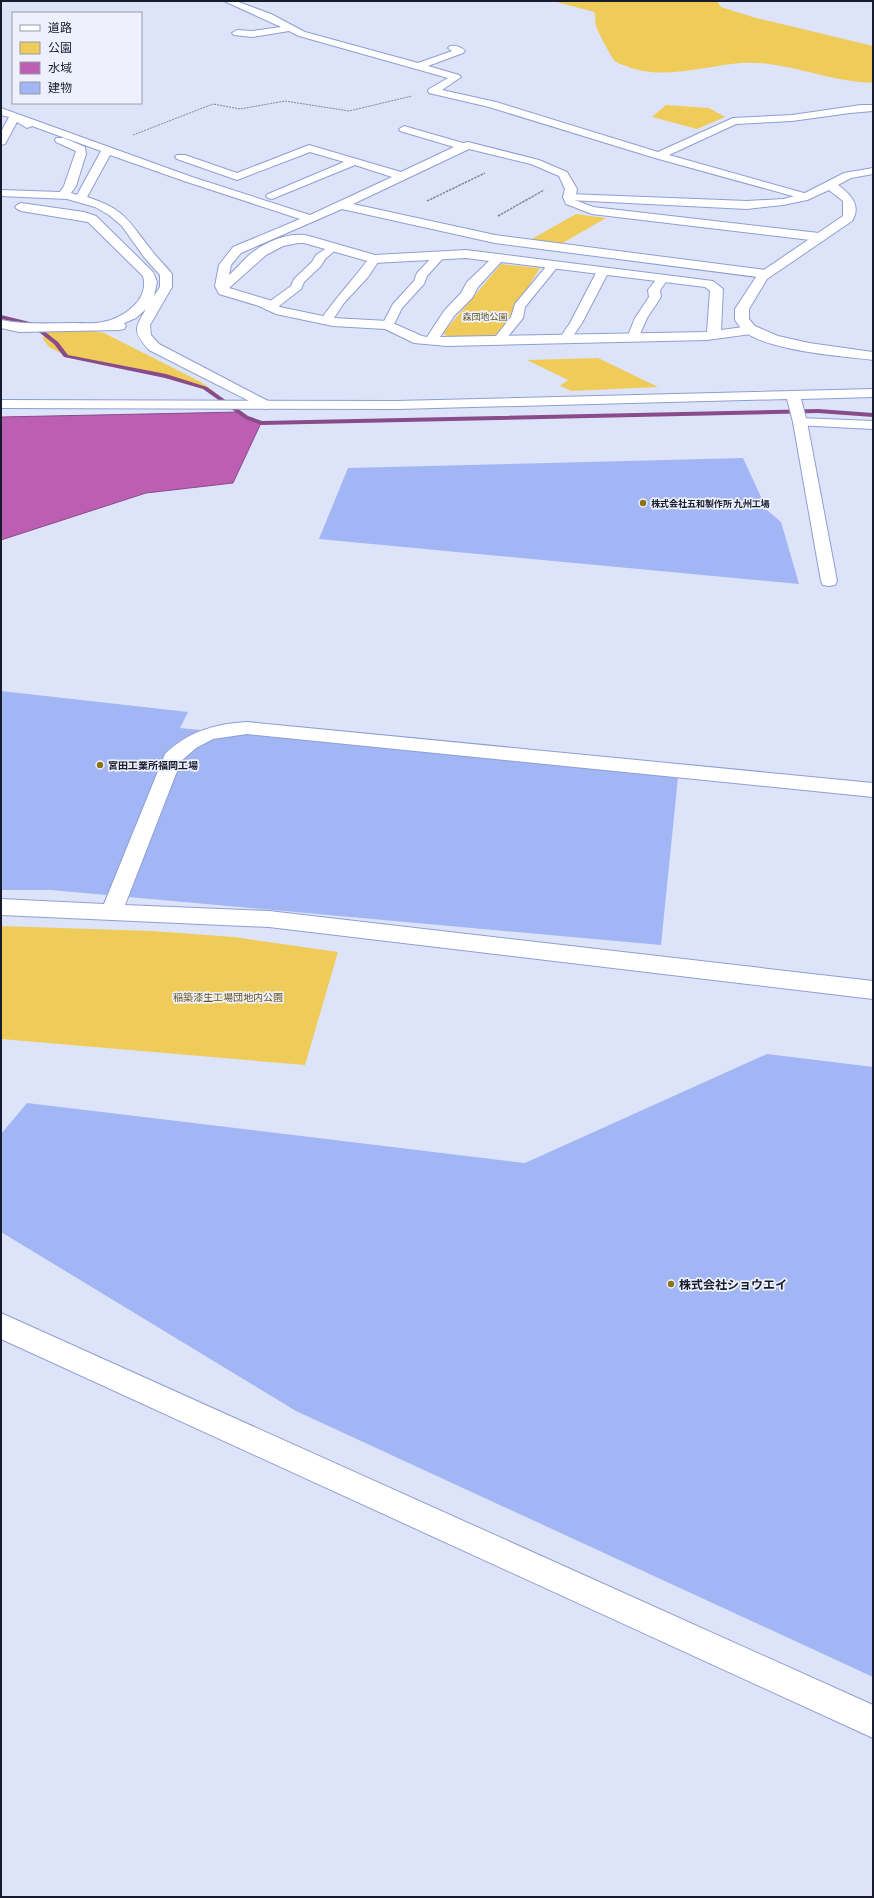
<svg xmlns="http://www.w3.org/2000/svg" width="874" height="1898" font-family="'PT Sans Narrow','Noto Sans JP',sans-serif">
	<style>
		.green { fill: #efcb5a }
		.water { fill: #bc5fb2; stroke: #8a4b8a }
		.lines { fill: none; stroke-linecap: round; stroke-linejoin: round }
		.stream { fill: #8a4b8a; fill-rule: evenodd }
		.building { fill: #a2b5f5 }
		.service-casing { stroke: #8f9ed2; stroke-width: 2 }
		.minor-casing { stroke: #8f9ed2; stroke-width: 2 }
		.tertiary-casing { stroke: #8f9ed2; stroke-width: 2 }
		.path-far1 { stroke: #80869b; stroke-width: 1; stroke-dasharray: 2 1; stroke-linecap: butt }
		.path { stroke: #80869b; stroke-width: 1.5; stroke-dasharray: 2.5 1; stroke-linecap: butt }
		.service { fill: #fff; fill-rule: evenodd }
		.minor { fill: #fff; fill-rule: evenodd }
		.tertiary { fill: #fff; fill-rule: evenodd }
		.poi-dot { fill: #8d7216; stroke: #eef1fc; stroke-width: 1.5 }
		.labels { text-anchor: middle; dominant-baseline: central; stroke-width: 3.5; stroke-linejoin: round; paint-order: stroke }
		.far-park-label { font-size: 9px; fill: #64531d; stroke: #eef1fc }
		.far-poi-label { font-size: 9px; font-weight: bold; fill: #161b2e; stroke: #eef1fc; text-anchor: start }
		.poi-label { font-size: 10px; font-weight: bold; fill: #161b2e; stroke: #eef1fc; text-anchor: start }
		.park-label { font-size: 10px; fill: #64531d; stroke: #eef1fc }
		.near-poi-label { font-size: 12px; font-weight: bold; fill: #161b2e; stroke: #eef1fc; text-anchor: start }
	</style>
	<rect width="100%" height="100%" fill="#dde4fa"/>
	<path class="green" d="M 553,1 L 717,1 L 721,7 L 753,17 L 873,46 L 873,83 C 829,82 783,60 741,63 C 704,66 662,81 626,66 C 623,65 617,63 615,61 C 611,57 598,32 596,26 C 594,21 597,17 594,12 Z
		M 666,105 L 709,108 L 725,117 L 697,129 L 652,117 Z
		M 576,214 L 606,218 L 561,244 L 528,241 Z
		M 501,264 L 540,268 L 495,340 L 452,340 L 443,333 Z
		M 46,330 L 87,330 L 104,333 L 201,382 L 216,393 L 135,368 L 66,356 L 49,347 L 43,339 Z
		M 598,358 L 658,387 L 572,391 L 560,386 L 568,380 L 527,360 Z
		M 1,926 L 152,931 L 234,937 L 338,952 L 305,1065 L 1,1039 Z"/>
	<path class="water" d="M 241,412 L 246,419 L 261,423 L 233,483 L 146,493 L 1,540 L 1,417 Z"/>
	<g class="lines">
		<path class="stream" d="M 1,315 L 34,323 L 58,342 L 68,355 L 166,374 L 207,387 L 248,416 L 262,421 L 818,409 L 873,413 L 873,417 L 818,413 L 261,425 L 244,418 L 203,389 L 165,378 L 64,357 L 54,344 L 30,325 L 1,319 Z"/>
	</g>
	<path class="building" d="M 743,458 L 767,510 L 781,522 L 799,584 L 319,539 L 348,468 Z
		M 1,691 L 188,712 L 180,728 L 678,777 L 661,945 L 51,890 L 1,890 Z
		M 767,1054 L 873,1067 L 873,1677 L 296,1411 L 1,1232 L 1,1134 L 27,1103 L 525,1163 Z"/>
	<g class="lines">
		<defs>
			<path id="service" d="M 333,244 L 339,247 L 325,259 L 321,266 L 304,282 L 301,289 L 274,310 L 266,310 L 264,307 L 266,304 L 291,286 L 294,279 L 312,262 L 316,255 Z
				M 439,253 L 445,256 L 427,276 L 424,284 L 402,308 L 392,328 L 384,328 L 382,325 L 393,304 L 414,281 L 417,273 L 435,254 Z
				M 374,256 L 380,259 L 368,277 L 344,303 L 330,324 L 322,324 L 320,321 C 335,298 354,279 370,257 Z
				M 553,262 L 559,265 L 525,307 L 523,318 L 502,344 L 494,344 L 492,341 L 511,317 L 515,304 L 549,263 Z
				M 603,268 L 609,271 L 582,323 L 569,342 L 561,342 L 559,339 L 570,323 L 597,271 Z
				M 663,275 L 669,278 L 660,290 L 661,297 L 647,318 L 637,341 L 629,341 L 627,338 L 635,318 L 649,297 L 648,290 L 659,276 Z"/>
			<path id="minor" d="M 224,1 L 236,1 L 271,14 L 305,32 L 418,63 L 452,51 L 448,48 L 450,46 C 455,45 462,47 465,51 L 463,53 L 428,66 L 459,75 L 461,77 L 442,90 L 496,102 L 658,152 L 733,118 L 792,115 L 861,105 L 873,105 L 873,111 L 850,113 L 792,121 L 736,124 L 669,155 L 811,195 L 813,197 L 807,200 L 655,158 L 489,107 L 429,93 L 428,91 L 429,89 L 448,78 L 299,36 L 289,31 L 252,37 L 234,35 L 232,33 L 237,30 L 252,31 L 281,27 Z
				M 1,108 L 192,177 L 310,215 L 392,177 L 355,165 L 272,199 L 268,198 L 266,196 L 268,194 L 344,162 L 310,152 L 237,180 L 177,159 L 175,157 L 177,155 L 185,155 L 237,173 L 309,145 L 401,172 L 454,147 L 400,131 L 399,129 L 404,126 L 463,143 L 468,142 L 539,160 L 567,172 L 577,189 L 575,200 L 593,207 L 819,233 L 825,237 L 819,241 L 592,214 L 566,204 L 563,197 L 565,189 L 559,176 L 531,164 L 469,149 L 353,204 L 495,235 L 765,270 L 769,271 L 771,274 L 769,277 L 765,278 L 495,243 L 342,209 L 241,253 L 231,265 L 229,275 C 236,269 241,263 247,257 C 262,243 289,231 309,236 L 375,255 L 466,250 L 713,281 L 723,289 L 721,330 L 751,326 L 756,327 L 758,330 L 756,333 L 751,334 L 707,340 L 447,346 L 414,343 L 385,329 L 333,326 L 276,314 L 259,306 L 219,294 L 215,286 L 219,265 L 233,247 L 300,219 L 184,181 L 110,155 L 87,197 C 127,210 128,221 152,251 C 158,259 166,266 172,274 L 172,287 L 150,325 L 151,335 L 159,344 L 270,402 L 272,405 L 270,408 L 265,409 L 149,350 C 133,332 134,329 146,309 L 136,318 L 124,323 L 126,326 L 124,329 L 119,330 L 19,332 L 1,328 L 1,320 C 25,325 50,323 75,323 C 84,323 94,324 103,322 C 123,318 150,300 143,276 L 88,222 L 21,211 L 17,209 L 15,207 L 17,205 L 21,203 L 84,212 L 96,216 L 153,272 L 157,282 L 154,296 L 160,287 L 160,275 L 144,257 L 122,226 L 109,215 L 95,207 L 67,199 L 1,196 L 1,190 L 60,192 L 64,186 L 76,151 L 56,142 L 55,140 L 56,138 L 64,138 L 85,147 L 86,154 L 76,186 L 71,193 L 77,195 L 101,151 L 32,126 L 27,128 L 17,122 L 5,144 L 1,145 L 1,132 L 9,117 L 1,115 ZM 298,243 L 304,243 L 374,263 L 466,258 L 489,261 L 467,282 L 461,293 L 444,311 L 427,337 L 422,336 L 388,321 L 333,318 L 318,315 L 280,307 L 269,300 L 229,288 L 266,255 L 283,246 ZM 501,262 L 705,287 L 710,291 L 707,332 L 440,337 L 454,316 L 472,298 L 478,287 Z
				M 800,418 L 873,421 L 873,429 L 795,425 L 793,422 L 795,419 Z
				M 247,722 L 873,783 L 873,797 L 247,734 L 213,739 L 196,748 L 181,761 L 125,905 L 269,911 L 873,981 L 873,999 L 269,927 L 1,915 L 1,899 L 104,904 L 165,754 C 189,731 215,724 247,722 Z"/>
			<path id="tertiary" d="M 873,168 L 873,174 L 851,178 L 838,185 C 850,194 862,205 852,221 L 767,279 L 749,309 L 749,319 L 755,326 L 778,336 L 809,343 L 873,352 L 873,360 C 841,356 770,351 745,332 C 741,329 738,324 735,320 L 735,309 L 758,274 L 843,216 L 843,201 L 829,190 L 807,200 L 783,205 L 747,209 L 569,200 L 563,197 L 569,194 L 747,201 L 783,199 L 803,194 L 844,173 Z
				M 873,389 L 873,397 L 801,399 L 807,422 L 837,581 L 835,585 L 829,586 L 823,585 L 821,581 L 793,422 L 787,399 L 397,409 L 1,408 L 1,400 L 397,401 Z
				M 1,1313 L 873,1705 L 873,1738 L 1,1339 Z"/>
		</defs>
		<use href="#service" class="service-casing"/>
		<use href="#minor" class="minor-casing"/>
		<use href="#tertiary" class="tertiary-casing"/>
		<path class="path-far1" d="M 133,135 L 213,104 L 240,109 L 285,101 L 349,111 L 412,96"/>
		<path class="path" d="M 427,201 L 485,173
			M 498,216 L 544,190"/>
		<use href="#service" class="service"/>
		<use href="#minor" class="minor"/>
		<use href="#tertiary" class="tertiary"/>
	</g>
	<g class="poi-dot">
		<circle cx="643" cy="503" r="4"/>
		<circle cx="100" cy="765" r="4"/>
		<circle cx="671" cy="1284" r="4"/>
	</g>
	<g class="labels">
		<g class="far-park-label">
			<text x="485" y="316">森団地公園</text>
		</g>
		<g class="far-poi-label">
			<text x="651" y="503">株式会社五和製作所 九州工場</text>
		</g>
		<g class="poi-label">
			<text x="108" y="765">宮田工業所福岡工場</text>
		</g>
		<g class="park-label">
			<text x="228" y="997">稲築漆生工場団地内公園</text>
		</g>
		<g class="near-poi-label">
			<text x="679" y="1284">株式会社ショウエイ</text>
		</g>
	</g>
	<rect width="874" height="1898" fill="none" stroke="#161b2e" stroke-width="4"/>
	<rect x="12" y="12" width="130" height="92" fill="#eef1fc" stroke="#989baa"/>
	<rect x="20" y="25" width="20" height="6" fill="#ffffff" stroke="#989baa"/>
	<text x="48" y="32" font-size="12" fill="#161b2e">道路</text>
	<rect x="20" y="42" width="20" height="12" fill="#efcb5a" stroke="#989baa"/>
	<text x="48" y="52" font-size="12" fill="#161b2e">公園</text>
	<rect x="20" y="62" width="20" height="12" fill="#bc5fb2" stroke="#989baa"/>
	<text x="48" y="72" font-size="12" fill="#161b2e">水域</text>
	<rect x="20" y="82" width="20" height="12" fill="#a2b5f5" stroke="#989baa"/>
	<text x="48" y="92" font-size="12" fill="#161b2e">建物</text>
</svg>
